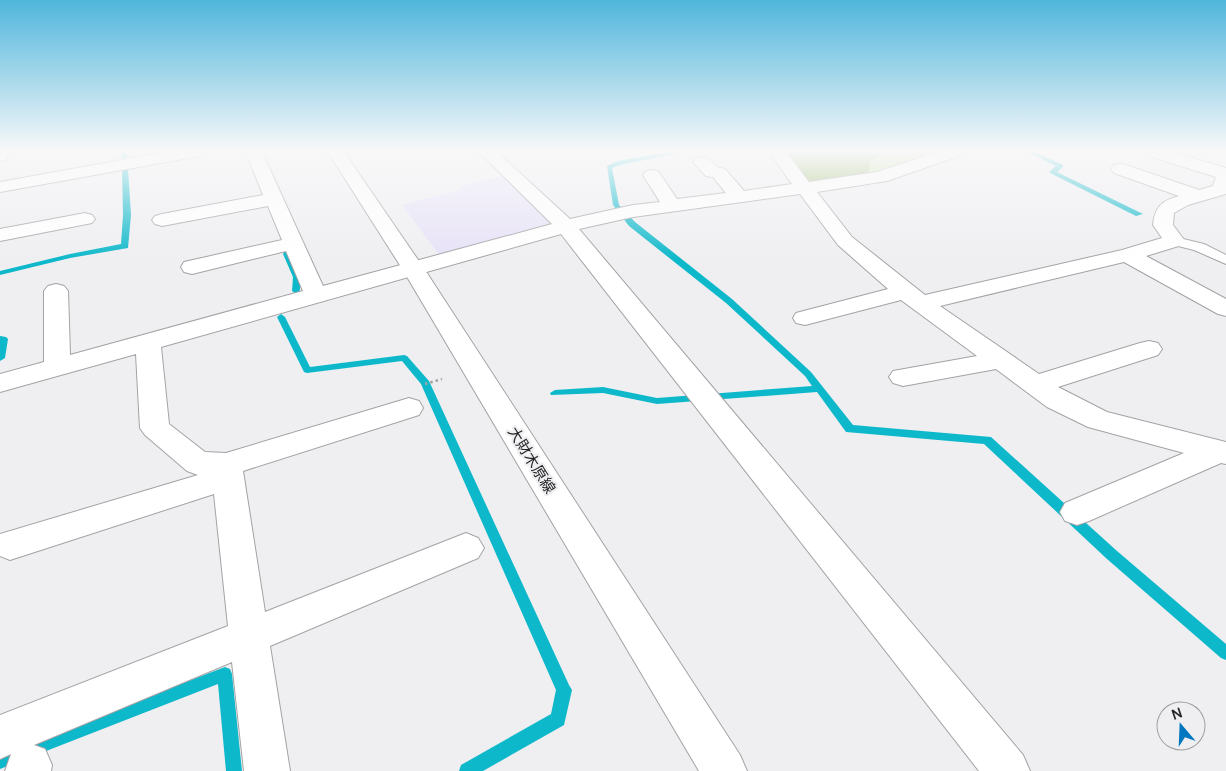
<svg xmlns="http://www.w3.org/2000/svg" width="1226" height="771" font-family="Manrope,'Noto Sans JP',sans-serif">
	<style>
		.commercial { fill: #e7e2f8 }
		.green { fill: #c4e49c }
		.forest { fill: #93b761 }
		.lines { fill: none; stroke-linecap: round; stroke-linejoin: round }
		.stream { fill: #0db8ca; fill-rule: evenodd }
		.service-casing { stroke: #a3a3a5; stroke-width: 2 }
		.minor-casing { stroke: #a3a3a5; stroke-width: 2 }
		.tertiary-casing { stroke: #a3a3a5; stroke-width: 2 }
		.path { stroke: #a3a3a5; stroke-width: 2.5; stroke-dasharray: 2.5 3; stroke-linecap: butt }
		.service { fill: #fff; fill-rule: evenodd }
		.minor { fill: #fff; fill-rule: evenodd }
		.tertiary { fill: #fff; fill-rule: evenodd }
		.labels { text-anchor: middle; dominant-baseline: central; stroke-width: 4.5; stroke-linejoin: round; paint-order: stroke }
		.street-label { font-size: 15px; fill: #252526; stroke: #efeff2 }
	</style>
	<rect width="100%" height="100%" fill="#efeff2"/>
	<path class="commercial" d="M 502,176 L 552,224 L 440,256 L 402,205 L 460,190 L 459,187 Z"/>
	<path class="green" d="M 786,152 L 940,152 L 869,176 Z"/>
	<path class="forest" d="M 786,152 L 884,152 L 870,162 L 869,176 L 807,184 Z"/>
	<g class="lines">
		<path class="stream" d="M 121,152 L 127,152 L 127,162 L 122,161 Z
			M 670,152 L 683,152 L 620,165 L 612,168 L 619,205 L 635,222 L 732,299 L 811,372 L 853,425 L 991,437 L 1117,551 L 1226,644 L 1226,660 L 1221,658 L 1107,559 L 984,444 L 846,432 L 817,392 L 657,404 L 603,393 L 551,395 L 550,393 L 555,390 L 603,387 L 657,398 L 812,386 L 805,376 L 726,303 L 629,226 L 613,205 L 607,166 L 618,161 Z
			M 1027,152 L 1035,152 L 1063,165 L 1063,167 L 1057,172 L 1143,214 L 1136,216 L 1050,173 L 1050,171 L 1056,166 Z
			M 125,167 L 128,169 L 131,215 L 128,248 L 70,258 L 0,275 L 0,271 L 70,254 L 121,244 L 123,215 L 122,169 Z
			M 284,252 L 287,252 C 298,257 303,282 299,293 L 296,294 L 292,291 L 293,277 L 283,254 Z
			M 281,314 L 285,317 L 310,367 L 404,355 L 407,356 L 429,381 L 569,685 L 572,690 L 564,725 L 483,771 L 459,771 L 461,765 L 551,714 L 556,690 L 421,384 L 402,361 L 307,373 L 304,372 L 277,317 Z
			M 0,336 L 6,337 L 8,339 L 5,358 L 0,361 Z
			M 225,667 L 230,669 L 232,674 L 242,771 L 226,771 L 218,684 L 0,769 L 0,753 Z"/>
		<defs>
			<path id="service" d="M 1175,237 L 1204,244 L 1226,255 L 1226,264 L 1194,250 L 1170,244 L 1168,241 L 1170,238 Z"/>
			<path id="minor" d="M 0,152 L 9,152 L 6,160 L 0,161 Z
				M 166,152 L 202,152 L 200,156 L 194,157 L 0,192 L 0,182 Z
				M 246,152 L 262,152 L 323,286 L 552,224 L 479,152 L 497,152 L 570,219 L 633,205 L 660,202 L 643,175 L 646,171 L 652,170 L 658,171 L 677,199 L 726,193 L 713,177 L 706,176 L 693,162 L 696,158 L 702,157 L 708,158 L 717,167 L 725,169 L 744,191 L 792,184 L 769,152 L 786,152 L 809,182 L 877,172 L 937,152 L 961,152 L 959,156 L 887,181 L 817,192 L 852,237 L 925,295 L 1122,250 L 1162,238 L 1153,225 C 1155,207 1161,201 1179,196 L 1114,173 L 1111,169 L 1114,165 L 1120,164 L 1126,165 L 1199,190 L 1213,186 L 1216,177 L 1149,156 L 1147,152 L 1172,152 L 1226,168 L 1226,194 L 1188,205 L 1174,213 L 1173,225 L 1185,241 L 1182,245 L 1146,256 L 1226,299 L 1226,316 L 1218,314 L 1124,262 L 940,306 L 1039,374 L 1140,343 L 1149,341 L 1158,343 L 1162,349 L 1158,355 L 1058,387 L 1107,412 L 1226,442 L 1226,464 L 1221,463 L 1089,521 L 1077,525 L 1065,521 L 1060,512 L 1065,503 L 1184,453 L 1088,427 L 1047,407 L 996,369 L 903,386 L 893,383 L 889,377 L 893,371 L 977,356 L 901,300 L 805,325 L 796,323 L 793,318 L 796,313 L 888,289 L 838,245 L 800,194 L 633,217 L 579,229 L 1023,755 L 1030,771 L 979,771 L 561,234 L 161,347 L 169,424 L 205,452 L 226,453 L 409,398 L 419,401 L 423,408 L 419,415 L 243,471 L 265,612 L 466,533 L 478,538 L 484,548 L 478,558 L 270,646 L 290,771 L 244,771 L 232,662 L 34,745 L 45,749 L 52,765 L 51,771 L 5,771 L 11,754 L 0,759 L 0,715 L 228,626 L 214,494 L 10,560 L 0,556 L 0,534 L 198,475 L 187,471 L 145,435 L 140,428 L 136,354 L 0,392 L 0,374 L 44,362 L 44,291 L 48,286 L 56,284 L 64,286 L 68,291 L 70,355 L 303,291 L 286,251 L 192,274 L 184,272 L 181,267 L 184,262 L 282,240 L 268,206 L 162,226 L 155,224 L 152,220 L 155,216 L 162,214 L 263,195 Z
				M 85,213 L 92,215 L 95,219 L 92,223 L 0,241 L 0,229 Z"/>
			<path id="tertiary" d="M 328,152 L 344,152 L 425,270 L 740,755 L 747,771 L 699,771 L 403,270 Z"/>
		</defs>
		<use href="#service" class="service-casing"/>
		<use href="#minor" class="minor-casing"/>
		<use href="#tertiary" class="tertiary-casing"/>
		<path class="path" d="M 425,384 L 442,379"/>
		<use href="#service" class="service"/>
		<use href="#minor" class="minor"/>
		<use href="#tertiary" class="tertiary"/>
	</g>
	<linearGradient id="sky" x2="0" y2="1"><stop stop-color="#50b6dc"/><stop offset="0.58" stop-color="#f8f8f9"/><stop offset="1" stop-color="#f8f8f9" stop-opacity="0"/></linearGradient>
	<rect width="1226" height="260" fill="url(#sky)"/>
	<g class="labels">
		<g class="street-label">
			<text transform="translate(532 460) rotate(58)">大財木原線</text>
		</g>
	</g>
	<g transform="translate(1181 726) rotate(341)"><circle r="24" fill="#efeff2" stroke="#9e9ea0"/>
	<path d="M0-4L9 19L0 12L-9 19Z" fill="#0077c0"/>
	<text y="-8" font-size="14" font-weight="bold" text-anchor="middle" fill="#252526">N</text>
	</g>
</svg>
